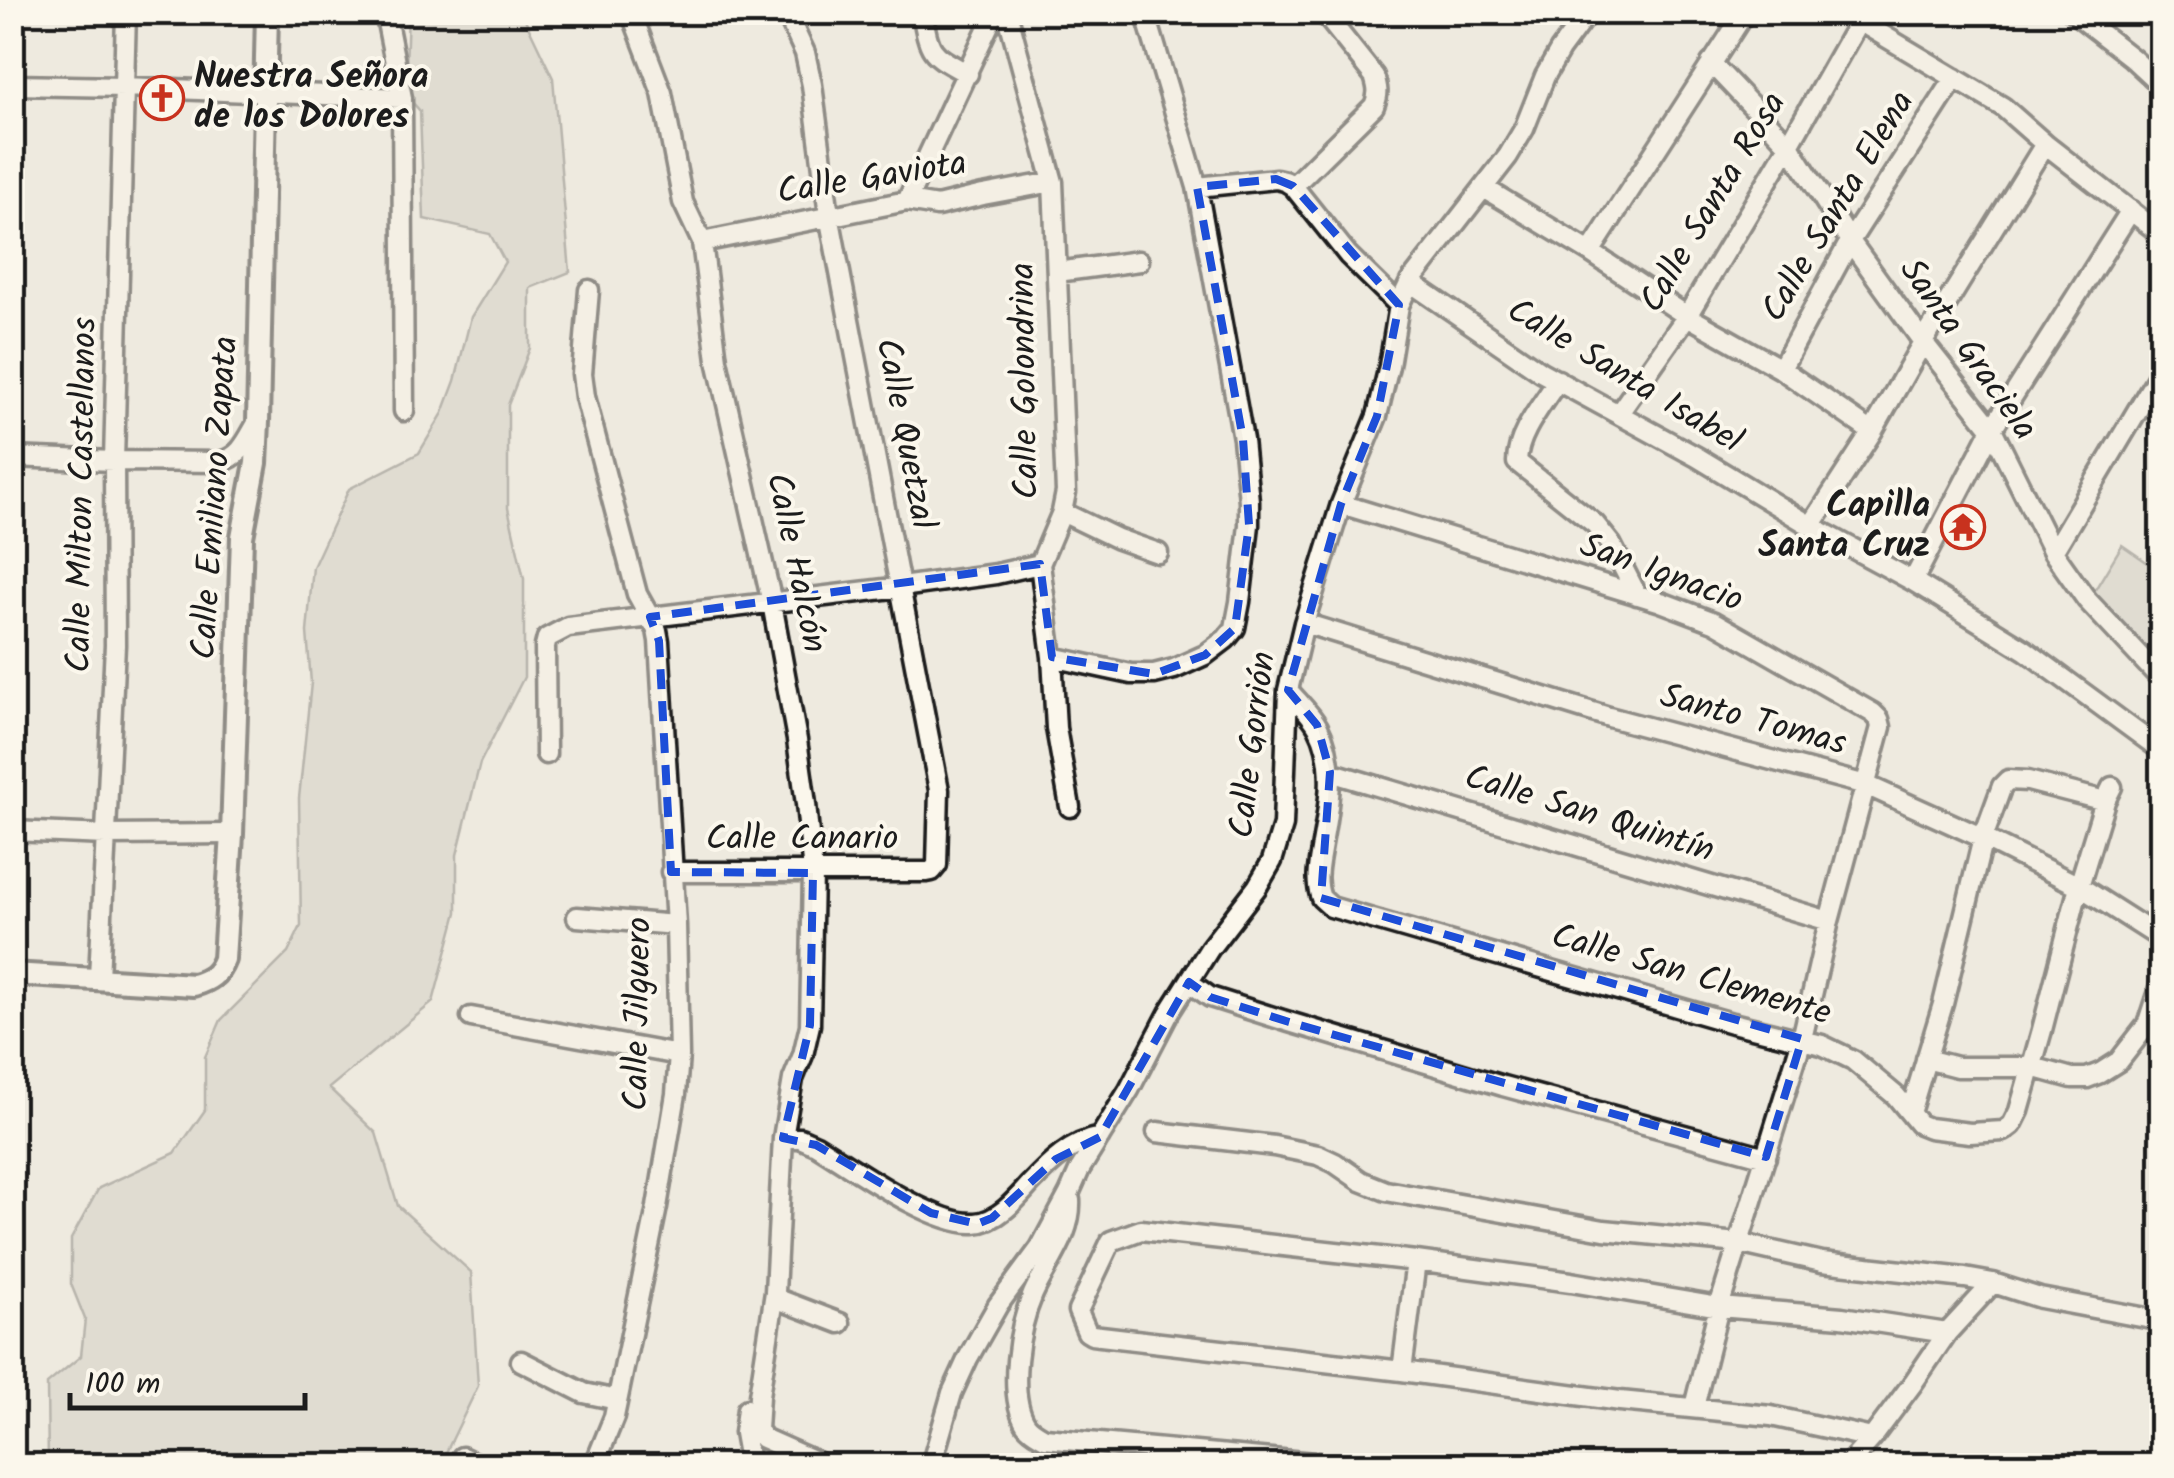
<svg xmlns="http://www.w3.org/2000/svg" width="2174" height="1478" font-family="Kalam,sans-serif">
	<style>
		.green { fill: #ceccc2; stroke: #75746f; stroke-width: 2.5 }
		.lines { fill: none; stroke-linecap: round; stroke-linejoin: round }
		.minor-casing { stroke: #1c1c1c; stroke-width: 25 }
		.tertiary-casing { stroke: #1c1c1c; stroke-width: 28 }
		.minor { stroke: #fbf7ec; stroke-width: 18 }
		.tertiary { stroke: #fbf7ec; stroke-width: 20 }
		.marked { fill: none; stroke: #1d4ed8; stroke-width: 8; stroke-dasharray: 20 12; stroke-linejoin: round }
		.labels { text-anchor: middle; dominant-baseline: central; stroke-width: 8; stroke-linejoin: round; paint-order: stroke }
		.poi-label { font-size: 35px; font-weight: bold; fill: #1c1c1c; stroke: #fbf7ec; text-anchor: start }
		.street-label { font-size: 35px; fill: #1c1c1c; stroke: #fbf7ec }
	</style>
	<rect width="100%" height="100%" fill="#eeeadf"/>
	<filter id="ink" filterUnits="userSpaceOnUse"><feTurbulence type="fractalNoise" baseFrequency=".01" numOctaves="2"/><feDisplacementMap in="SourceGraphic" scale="20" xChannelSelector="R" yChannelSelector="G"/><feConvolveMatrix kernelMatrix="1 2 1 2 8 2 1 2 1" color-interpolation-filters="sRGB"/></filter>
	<g filter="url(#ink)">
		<path class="green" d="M 408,13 L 522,13 L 553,78 L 570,272 L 530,288 L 530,348 L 508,405 L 508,508 L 524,579 L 524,677 L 480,763 L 457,855 L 457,912 L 433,1002 L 329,1088 L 376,1133 L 398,1206 L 471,1272 L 478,1386 L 440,1465 L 48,1466 L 47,1384 L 81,1356 L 85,1319 L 71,1284 L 71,1239 L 99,1188 L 175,1153 L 205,1110 L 205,1057 L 221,1020 L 288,953 L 301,926 L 299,798 L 311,683 L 307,632 L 313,567 L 349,489 L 419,453 L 443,413 L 455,381 L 471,317 L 505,262 L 490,234 L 424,219 L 420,111 L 405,94 Z
			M 2122,545 L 2161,572 L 2161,665 L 2090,598 Z"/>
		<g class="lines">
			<defs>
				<path id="minor" d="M 385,12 L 402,98 L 404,411
					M 631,12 L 662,93 L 683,202 L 702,242 L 717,360 L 772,603 L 797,740 L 806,804 L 813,873 L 810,1025 L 803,1055 L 793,1079 L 783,1138 L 775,1292 L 759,1396 L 757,1430 L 763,1438 L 826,1466
					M 922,12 C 930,55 930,53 968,74
					M 1007,12 L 1053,182 L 1066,492 L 1062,512 L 1040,564 L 1052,657 L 1056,728 L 1070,807
					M 1844,12 L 2003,107 L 2045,144 L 2162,235
					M 2073,12 L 2132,58 L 2162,86
					M 1711,63 L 1789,145 L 1850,241 L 1923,342 L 1992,429 L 2053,552 L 2087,600 L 2162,680
					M 12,85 L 124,87 L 402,98
					M 1293,186 L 1374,106 C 1379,94 1378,88 1374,76 L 1323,12
					M 1197,187 L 1276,179 L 1285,181 L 1293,186 L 1348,255 L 1399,305
					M 1484,188 L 1590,252 L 1687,316 L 1781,369 L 1872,432
					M 907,201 L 995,12
					M 702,242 L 907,201 L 937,206 L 983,195 L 1053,182
					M 1590,252 L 1745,12
					M 1057,272 L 1139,261
					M 1410,282 L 1541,372 L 1697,457 L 1811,526 L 1913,581 L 2025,650 L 2161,750
					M 589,290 L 582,374 L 585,397 L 637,594 L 657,630 L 659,641 L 676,925 L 679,1055 L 676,1094 L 657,1207 L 614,1417 L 594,1466
					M 1781,369 L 1850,241 L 1955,78
					M 1558,380 C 1543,404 1517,434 1517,462 L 1595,524 L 1611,544 L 1637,595
					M 1619,413 L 1687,316 L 1789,145 L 1858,23
					M 12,457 L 114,461 L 220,462 C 241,457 247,440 257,423
					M 1341,504 L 1661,602 L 1714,622 L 1873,713 L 1879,719 L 1881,727 L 1829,921 L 1802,1039 L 1719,1307 L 1694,1407
					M 1062,512 L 1118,539 L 1158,553
					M 1811,526 L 1872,432 L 1923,342 L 2045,144
					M 2053,552 L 2162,369
					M 1913,581 L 1992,429 L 2131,210
					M 1304,623 L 1609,717 L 1866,785 L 1983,838 L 2079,886 L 2162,939
					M 1052,657 L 1131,674 L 1154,674 L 1174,669 L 1205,655 L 1226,639 L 1235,628 L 1240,602 L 1249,525 L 1249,501 L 1243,439 L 1197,187 L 1145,12
					M 1288,690 C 1298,702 1311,714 1318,727 C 1337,763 1329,806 1322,844 C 1319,863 1314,880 1321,898 L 1331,907 L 1732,1023 L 1822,1045 L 1853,1060 L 1896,1096 L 1919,1124 L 1929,1128 L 1970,1133 L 2004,1131 L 2012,1125 L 2019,1111 L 2042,1030 L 2079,886 L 2105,801 L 2112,787
					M 546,754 L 545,646 L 547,638 L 568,627 L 901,587 L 996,574 L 1040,564
					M 1330,772 L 1829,921
					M 12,831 L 106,835 L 232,834
					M 671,872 L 927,872 L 932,871 L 937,865 L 939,790 L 829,215 L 812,85 L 805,53 L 786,12
					M 577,917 L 676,925
					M 99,978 L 115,645 L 114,461 L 126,12
					M 1189,982 L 1210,997 L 1289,1022 L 1503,1086 L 1766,1157
					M 471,1017 L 679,1055
					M 1926,1059 L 1957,1067 L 2032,1067 L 2072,1078 L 2087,1078 L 2100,1073 L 2119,1061 L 2147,1025 L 2162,979
					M 1910,1113 L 1943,1004 L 1983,838 L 2002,786 L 2008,780 L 2028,781 L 2105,801
					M 1157,1132 L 1274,1146 L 1318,1155 L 1335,1163 L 1361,1181 L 1386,1191 L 1604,1230 L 1738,1243 L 1822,1262 L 1965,1278 L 1993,1283 L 2040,1298 L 2162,1321
					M 783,1138 L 800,1138 L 816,1145 C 852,1167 934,1226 975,1223 C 997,1222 1016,1200 1030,1184 C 1049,1164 1071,1142 1100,1137
					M 1070,1200 C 1072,1235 1047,1263 1033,1294 C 1019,1326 1007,1394 1026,1424 C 1031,1431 1038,1434 1045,1438 L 1347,1466
					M 775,1298 L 840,1323
					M 521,1361 L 584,1393 L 617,1400
					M 1402,1371 L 1416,1261
					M 747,1409 L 744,1433 L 750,1466
					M 1872,1438 L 1771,1416 L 1620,1401 L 1402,1371 L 1092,1335 L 1087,1332 L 1078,1311 L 1111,1241 L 1141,1230 L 1416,1261 L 1571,1282 L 1719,1307 L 1842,1317 L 1947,1333
					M 462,1457 L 481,1466
					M 931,1466 L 952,1393 L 968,1358 L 998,1305 L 1040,1248 L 1069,1194 L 1080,1169 L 1129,1090 L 1169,1013 L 1210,948 L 1257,887 L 1272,861 L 1283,825 L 1288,690 L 1304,623 L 1341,504 L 1377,416 L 1389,366 L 1399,305 L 1410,282 L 1508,156 L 1524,129 L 1545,76 L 1560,50 L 1588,12
					M 1847,1466 L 1872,1438 L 1913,1383 L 1947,1333 L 1993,1283"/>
				<path id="tertiary" d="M 12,974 L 194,985 C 210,980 218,975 224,959 L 232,834 L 242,537 L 256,463 L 258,422 L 267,12"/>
			</defs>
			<use href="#minor" class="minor-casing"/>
			<use href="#tertiary" class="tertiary-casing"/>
			<use href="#minor" class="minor"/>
			<use href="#tertiary" class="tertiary"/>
		</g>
	</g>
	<path d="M0 0H2174V1478H0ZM 1276,179 L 1293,186 L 1399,305 L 1377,416 L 1341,504 L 1288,690 L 1317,725 L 1330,772 L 1321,898 L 1802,1039 L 1766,1157 L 1289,1022 L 1210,997 L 1189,982 L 1100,1137 L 1056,1159 L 992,1218 L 977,1224 L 931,1213 L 816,1145 L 783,1138 L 810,1025 L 813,873 L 671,872 L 659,641 L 650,617 L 1040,564 L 1052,657 L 1154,674 L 1205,655 L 1235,628 L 1249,525 L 1243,439 L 1197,187 Z" fill="#eeeadf" fill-opacity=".55" fill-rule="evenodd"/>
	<path class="marked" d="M 1276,179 L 1293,186 L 1399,305 L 1377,416 L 1341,504 L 1288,690 L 1317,725 L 1330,772 L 1321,898 L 1802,1039 L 1766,1157 L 1289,1022 L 1210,997 L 1189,982 L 1100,1137 L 1056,1159 L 992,1218 L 977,1224 L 931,1213 L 816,1145 L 783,1138 L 810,1025 L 813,873 L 671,872 L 659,641 L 650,617 L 1040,564 L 1052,657 L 1154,674 L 1205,655 L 1235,628 L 1249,525 L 1243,439 L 1197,187 Z"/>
	<defs>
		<symbol id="church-ring" viewBox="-11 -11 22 22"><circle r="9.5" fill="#fbf7ec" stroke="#c8321e" stroke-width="1.5"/><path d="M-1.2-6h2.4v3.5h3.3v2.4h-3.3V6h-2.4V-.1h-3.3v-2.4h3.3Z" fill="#c8321e"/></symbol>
		<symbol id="temple-ring" viewBox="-11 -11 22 22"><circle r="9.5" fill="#fbf7ec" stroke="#c8321e" stroke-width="1.5"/><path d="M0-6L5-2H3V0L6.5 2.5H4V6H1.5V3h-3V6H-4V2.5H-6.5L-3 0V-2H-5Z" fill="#c8321e"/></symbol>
	</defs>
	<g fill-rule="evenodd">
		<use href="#church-ring" x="137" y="73" width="50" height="50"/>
		<use href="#temple-ring" x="1938" y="502" width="50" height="50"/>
	</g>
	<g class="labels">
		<g class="poi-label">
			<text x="194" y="78">Nuestra Señora<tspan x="194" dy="40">de los Dolores</tspan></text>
			<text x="1930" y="507" text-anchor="end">Capilla<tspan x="1930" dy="40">Santa Cruz</tspan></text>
		</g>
		<g class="street-label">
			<text transform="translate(872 179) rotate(-9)">Calle Gaviota</text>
			<text transform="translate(1714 203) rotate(-59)">Calle Santa Rosa</text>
			<text transform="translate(1839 207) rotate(-59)">Calle Santa Elena</text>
			<text transform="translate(1967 350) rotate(55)">Santa Graciela</text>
			<text transform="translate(1624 377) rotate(31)">Calle Santa Isabel</text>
			<text transform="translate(1026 381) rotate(-91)">Calle Golondrina</text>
			<text transform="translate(904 434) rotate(79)">Calle Quetzal</text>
			<text transform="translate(83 495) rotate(-89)">Calle Milton Castellanos</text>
			<text transform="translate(216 498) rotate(-86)">Calle Emiliano Zapata</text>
			<text transform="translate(795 563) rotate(78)">Calle Halcón</text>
			<text transform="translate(1661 574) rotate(20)">San Ignacio</text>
			<text transform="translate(1753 721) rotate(15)">Santo Tomas</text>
			<text transform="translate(1254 745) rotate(-83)">Calle Gorrión</text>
			<text transform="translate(1589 815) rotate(17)">Calle San Quintín</text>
			<text x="802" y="840">Calle Canario</text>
			<text transform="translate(1691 976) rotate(16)">Calle San Clemente</text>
			<text transform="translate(639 1014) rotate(-89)">Calle Jilguero</text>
		</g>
	</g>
	<rect width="2174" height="1478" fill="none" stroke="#fbf7ec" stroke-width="50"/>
	<rect x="25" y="25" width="2124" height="1428" fill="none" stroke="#1c1c1c" stroke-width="4" filter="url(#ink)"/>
	<path d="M70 1393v15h235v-15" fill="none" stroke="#1c1c1c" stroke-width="5"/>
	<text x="85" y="1393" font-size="30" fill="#1c1c1c" stroke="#fbf7ec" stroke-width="8" paint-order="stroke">100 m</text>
</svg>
